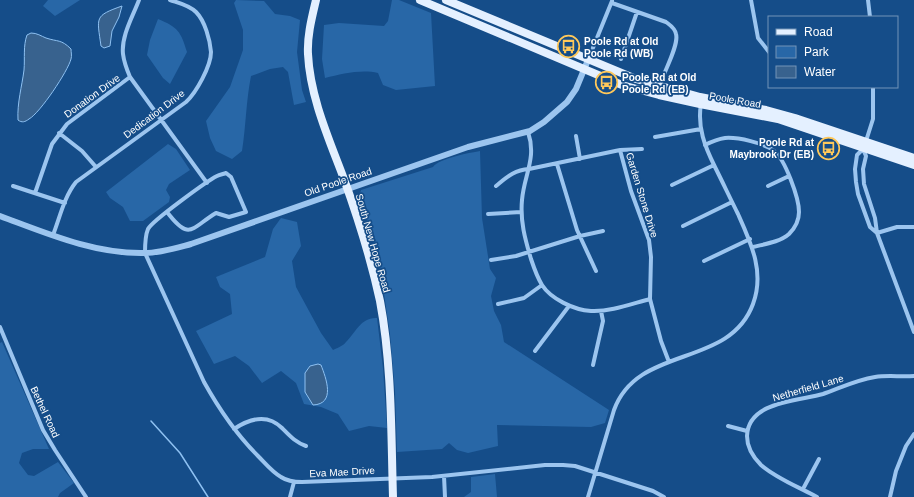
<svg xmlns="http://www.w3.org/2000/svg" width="914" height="497" font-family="Arial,sans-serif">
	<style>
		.green { fill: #2867a7 }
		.water { fill: #38628e; stroke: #8ec1f2 }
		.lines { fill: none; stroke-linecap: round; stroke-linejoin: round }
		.stream { stroke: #8ec1f2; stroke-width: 1.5 }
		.minor { stroke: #9cc5ef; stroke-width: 4 }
		.tertiary { stroke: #9cc5ef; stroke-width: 6 }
		.primary { stroke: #e4f0ff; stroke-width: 8 }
		.labels { text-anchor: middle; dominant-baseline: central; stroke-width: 3.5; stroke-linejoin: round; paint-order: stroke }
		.poi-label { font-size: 10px; font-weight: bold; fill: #fff; stroke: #154d89; text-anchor: start }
		.street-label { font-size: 10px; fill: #fff; stroke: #154d89 }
	</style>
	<rect width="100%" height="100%" fill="#154d89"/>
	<path class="green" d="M 48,0 L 80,0 L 55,16 L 43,6 Z
		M 236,0 L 264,1 L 275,14 L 290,16 L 300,20 L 297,52 L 302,90 L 306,102 L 294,105 L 288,72 L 283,67 L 270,69 L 251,76 C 246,101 246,126 242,151 L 232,159 L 216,151 L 210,138 L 206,121 L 230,87 L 243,50 L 243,30 L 234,3 Z
		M 392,0 L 399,0 L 431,13 L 435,86 L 396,90 L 383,85 L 378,73 C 361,69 342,74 325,78 L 322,59 L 324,25 L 339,23 L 384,26 L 388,21 Z
		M 158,19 C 178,27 181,32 187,52 L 170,84 L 163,78 L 147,55 L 150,40 Z
		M 168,144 L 176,149 L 190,170 L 169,184 L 166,190 L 170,197 L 169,202 L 143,221 L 130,221 L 123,207 L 110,198 L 106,192 Z
		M 480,151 L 482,218 L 490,269 L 496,278 L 491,296 L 494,311 L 501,325 L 504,342 L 609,410 L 605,423 L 591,427 L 497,425 L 498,446 L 468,453 L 457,450 L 449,443 L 442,449 L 397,452 L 395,391 L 390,334 L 382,280 L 372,236 L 359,197 L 361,190 L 433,167 C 440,158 469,153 480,151 Z
		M 281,218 L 297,222 L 301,246 L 292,261 L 296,287 L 321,333 L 333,350 C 337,348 343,346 346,342 C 356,332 361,317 377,318 L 383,368 L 387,428 L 369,426 L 349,431 L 338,414 L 321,407 L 304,404 L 296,383 L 281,371 L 262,383 L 249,366 L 235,356 L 214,364 L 196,331 L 232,314 L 230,294 L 220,287 L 216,277 L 265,257 L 273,229 Z
		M 2,342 L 49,449 L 33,449 L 22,453 L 19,463 L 28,475 L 34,476 L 58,462 L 74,483 L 60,493 L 58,497 L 0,497 L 0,343 Z
		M 495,474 L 497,497 L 464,497 L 471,492 L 471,477 Z"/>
	<path class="water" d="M 122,6 L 119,17 L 112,31 L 110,46 L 104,48 L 101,46 C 97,17 94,16 122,6 Z
		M 31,33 C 37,33 41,36 46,38 C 58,42 61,39 71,49 C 71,52 72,56 71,59 C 68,71 40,113 29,119 C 25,122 22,123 18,120 C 17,103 22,86 24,70 C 25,58 23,46 27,35 Z
		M 318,364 L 321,365 C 326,378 336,404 313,405 L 305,392 L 305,373 L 310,366 Z"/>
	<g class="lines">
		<path class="stream" d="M 151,421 L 180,453 L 208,497"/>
		<path class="minor" d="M 139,0 C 133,16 121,36 123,54 C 124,62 127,70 130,77 L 207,183
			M 751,0 L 758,38 L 769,52
			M 868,0 L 870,17
			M 612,3 L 666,22 C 670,25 675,28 676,34 C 679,44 666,68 663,77
			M 621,59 L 637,12
			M 588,60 L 612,1
			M 528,132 C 537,158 524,175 522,200 C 520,221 525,239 531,259 C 534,268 537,277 542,285 C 551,299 574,310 591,311 C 610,312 631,304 650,299
			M 59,133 L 82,151 L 96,167
			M 576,136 L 580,159
			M 655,137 L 701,129
			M 866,141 L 873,119 L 873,87
			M 705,145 C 711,142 718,139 725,138 C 737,137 765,143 774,151 C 785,159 799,198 799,212 C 799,220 795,228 789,234 C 780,242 765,244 753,247
			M 864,148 L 857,155 L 855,169 L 856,182 L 858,194 L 870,227 L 877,233
			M 863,149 L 866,156 L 863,169 L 864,184 L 875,218 L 877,233 L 914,332
			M 620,150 L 631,191 L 649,240 L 651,257 L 650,299 L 661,341 L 669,362
			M 557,164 L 577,230 L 596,271
			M 672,185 L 714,165
			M 13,186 L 65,203
			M 496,186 C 507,177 514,170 529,169 L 620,150 L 642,149
			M 768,186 L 789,176
			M 35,193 L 52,144 L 67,124 L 130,77
			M 167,212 C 190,242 191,228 216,213 L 229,217 L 246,212 L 231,177 L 226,173 C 223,174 219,175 217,176 C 207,181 152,221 148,229 C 145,236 145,246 145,253 L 204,382 C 219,409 236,434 258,456 C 265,463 272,472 281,477 C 287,481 294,482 302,482 L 432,477 L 545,465 L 563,465 L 575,466 L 653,491 L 664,497
			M 488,214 L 521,212
			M 683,226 L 732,202
			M 877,233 L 897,227 L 914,227
			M 53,235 C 60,217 64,197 76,182 L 186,102 C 196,93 211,66 211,52 C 210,40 205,21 196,12 C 189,5 179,3 170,0
			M 491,260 L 516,256 L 580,236 L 603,231
			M 704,261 L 750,239
			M 498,304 L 524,298 L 542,285
			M 0,327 L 43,430 L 55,450 L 86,497
			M 535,351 L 569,306
			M 593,365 L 603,321 L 601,311
			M 728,426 L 747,431
			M 234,429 C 249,419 267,413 282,428 C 290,436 295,442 306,446
			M 444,476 L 445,497
			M 803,489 L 819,459
			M 290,497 L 294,482
			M 588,497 L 614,410 C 638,344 729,369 753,304 C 765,272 751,243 738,214 C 730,198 723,183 715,167 C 705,147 697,127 701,104
			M 817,497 C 799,487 777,479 761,465 C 754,458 747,447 747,436 C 748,401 799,401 823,394 C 840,388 856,380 875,377 C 887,375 901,377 914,376
			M 890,497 L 896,471 L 906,446 L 914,434"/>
		<path class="tertiary" d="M 0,216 C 46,233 94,254 144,253 C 160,253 176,248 191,244 L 468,147 L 530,131 L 544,122 L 567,102 L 576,89 L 588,60"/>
		<path class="primary" d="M 316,0 C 312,17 307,36 308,54 C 310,97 329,139 344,179 C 358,218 371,259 380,301 C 392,365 391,432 393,497
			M 420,0 L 622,85 L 659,95 L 700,104 L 778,119 L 914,165
			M 446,0 L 636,79 L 700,97 L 766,110 L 795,118 L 914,158"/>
	</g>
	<defs>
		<symbol id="bus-ring" viewBox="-11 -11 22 22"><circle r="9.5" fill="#154d89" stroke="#ffc85a" stroke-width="1.5"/><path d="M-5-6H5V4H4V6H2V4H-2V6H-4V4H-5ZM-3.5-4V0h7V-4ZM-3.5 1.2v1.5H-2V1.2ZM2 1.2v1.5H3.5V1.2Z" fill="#ffc85a"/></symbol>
	</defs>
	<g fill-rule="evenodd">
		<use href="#bus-ring" x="556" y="34" width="25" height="25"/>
		<use href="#bus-ring" x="594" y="70" width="25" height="25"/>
		<use href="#bus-ring" x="816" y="136" width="25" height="25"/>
	</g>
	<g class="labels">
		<g class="poi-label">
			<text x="584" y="41">Poole Rd at Old<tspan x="584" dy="12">Poole Rd (WB)</tspan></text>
			<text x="622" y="77">Poole Rd at Old<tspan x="622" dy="12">Poole Rd (EB)</tspan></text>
			<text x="814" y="142" text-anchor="end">Poole Rd at<tspan x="814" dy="12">Maybrook Dr (EB)</tspan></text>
		</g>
		<g class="street-label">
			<text transform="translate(92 96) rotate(-36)">Donation Drive</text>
			<text transform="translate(735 100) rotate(10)">Poole Road</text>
			<text transform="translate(154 114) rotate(-37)">Dedication Drive</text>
			<text transform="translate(338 182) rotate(-19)">Old Poole Road</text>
			<text transform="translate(642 195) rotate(73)">Garden Stone Drive</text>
			<text transform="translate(373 243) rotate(74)">South New Hope Road</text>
			<text transform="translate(808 388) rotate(-16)">Netherfield Lane</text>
			<text transform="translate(45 412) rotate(65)">Bethel Road</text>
			<text transform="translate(342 472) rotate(-3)">Eva Mae Drive</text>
		</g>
	</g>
	<rect x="768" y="16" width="130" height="72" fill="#154d89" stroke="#7394b8"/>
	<rect x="776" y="29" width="20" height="6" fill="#e4f0ff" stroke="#7394b8"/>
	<text x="804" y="36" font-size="12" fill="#ffffff">Road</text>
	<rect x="776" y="46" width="20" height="12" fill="#2867a7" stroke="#7394b8"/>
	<text x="804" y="56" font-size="12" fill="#ffffff">Park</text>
	<rect x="776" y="66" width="20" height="12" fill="#38628e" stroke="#7394b8"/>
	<text x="804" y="76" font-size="12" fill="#ffffff">Water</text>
</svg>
